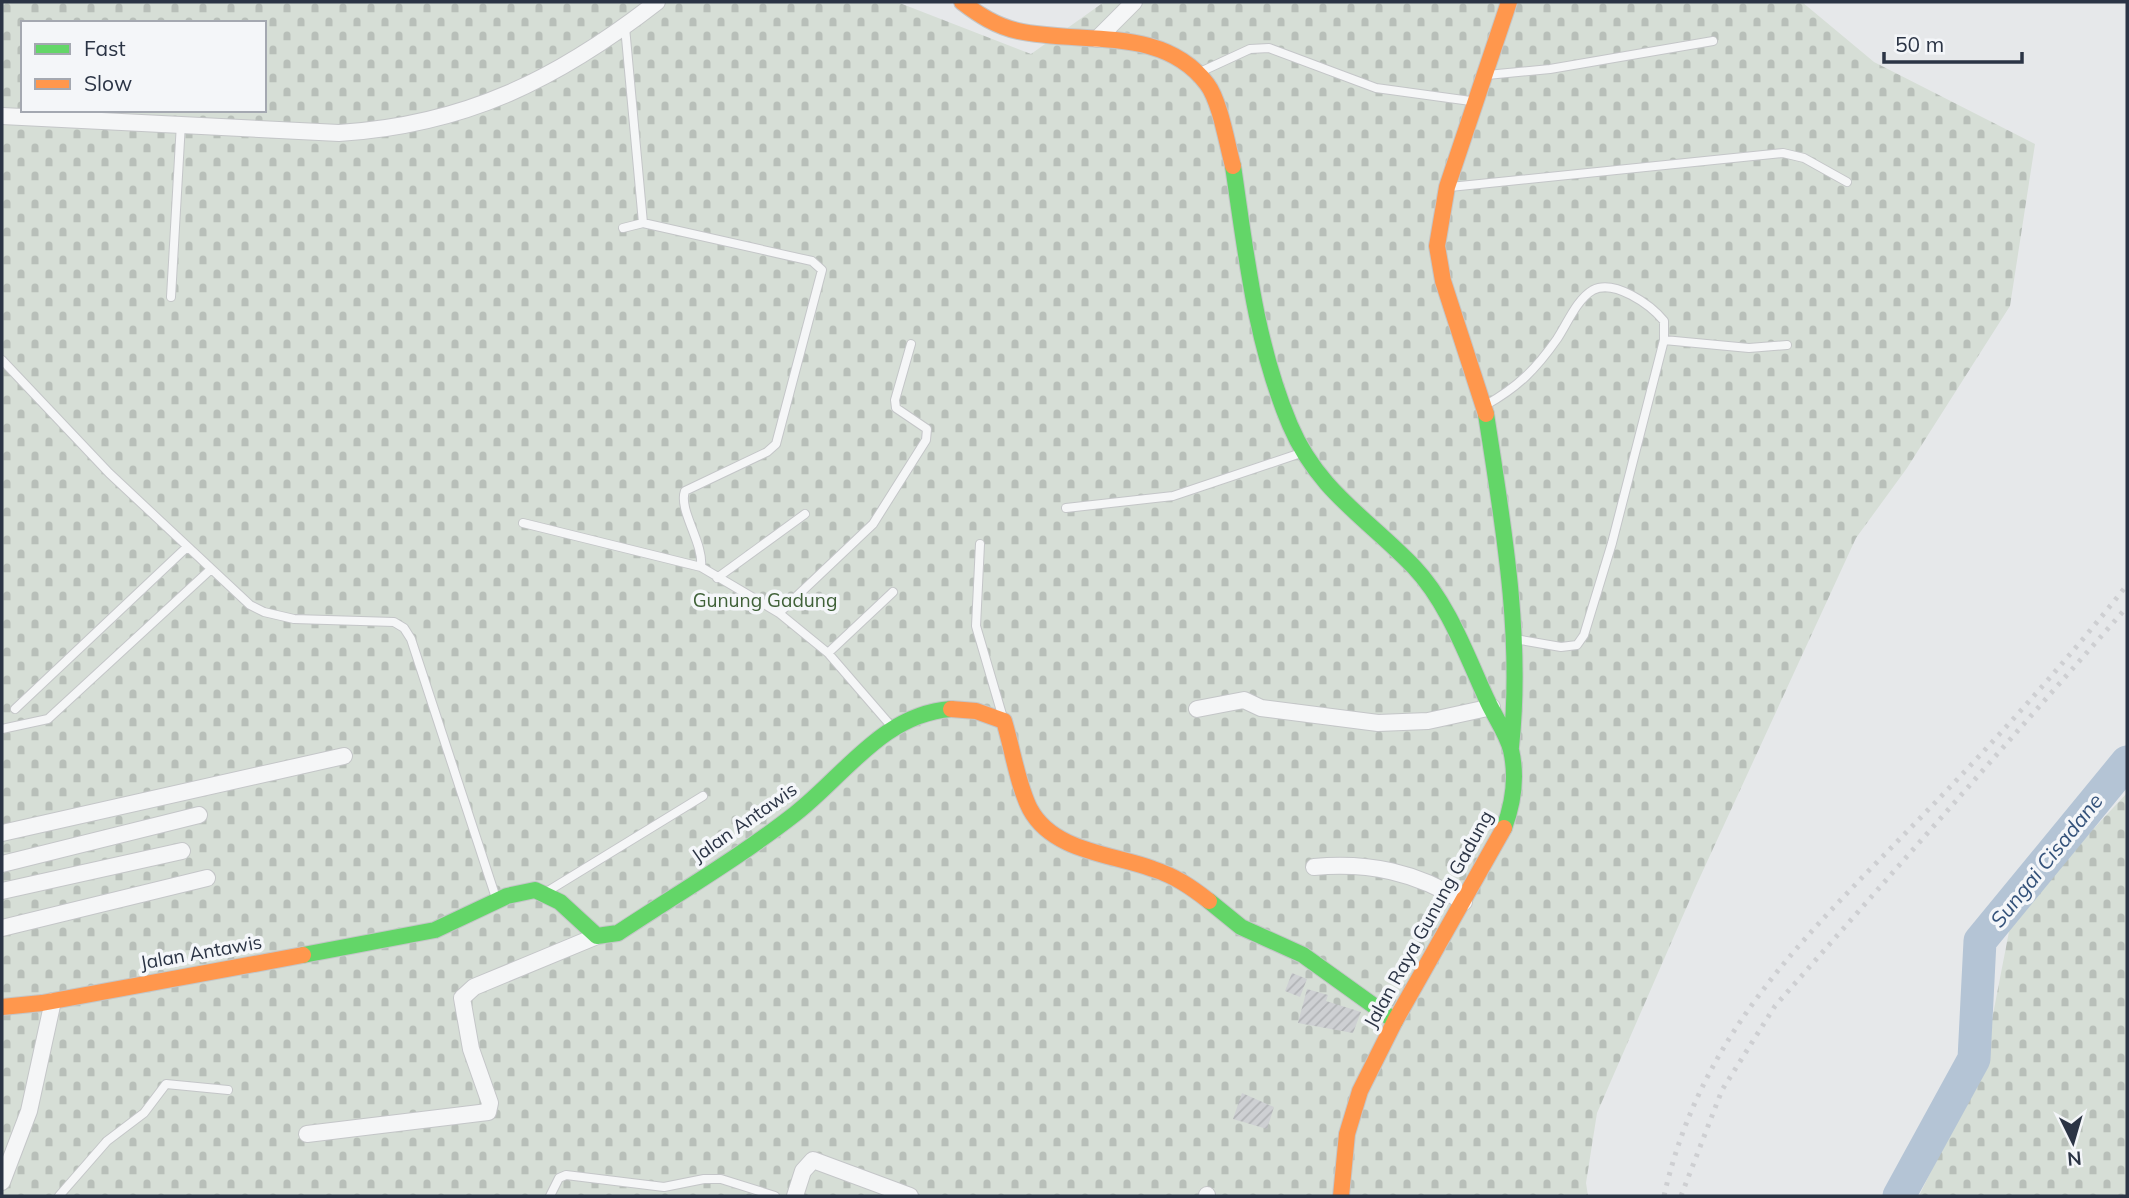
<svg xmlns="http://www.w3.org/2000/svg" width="2129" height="1198" font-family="Mulish,sans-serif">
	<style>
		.cemetery { fill: url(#cemetery-stones); fill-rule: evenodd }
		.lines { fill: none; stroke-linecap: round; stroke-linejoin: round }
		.river { stroke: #b4c4d5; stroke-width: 33 }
		.building { fill: url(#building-hatch) }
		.lane-casing { stroke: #c4c6c8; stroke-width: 10 }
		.street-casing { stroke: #c4c6c8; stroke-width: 18 }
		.fast-casing { stroke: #c4c6c8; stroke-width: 18 }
		.slow-casing { stroke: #c4c6c8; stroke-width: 18 }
		.lane { stroke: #f5f6f7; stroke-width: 8 }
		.street { stroke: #f5f6f7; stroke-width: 16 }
		.fast { stroke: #63d668; stroke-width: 16 }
		.slow { stroke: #ff974d; stroke-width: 16 }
		.rail { stroke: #cecfd2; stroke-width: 5; stroke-dasharray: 3.5 7; stroke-linecap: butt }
		.labels { text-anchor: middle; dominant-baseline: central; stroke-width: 7; stroke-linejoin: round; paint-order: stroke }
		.park-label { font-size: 19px; fill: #3f6138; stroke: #f4f6f9 }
		.street-label { font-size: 19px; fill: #2b3445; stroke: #f4f6f9 }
		.water-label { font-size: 21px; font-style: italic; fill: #34527a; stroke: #f4f6f9 }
	</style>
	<defs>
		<pattern id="cemetery-stones" width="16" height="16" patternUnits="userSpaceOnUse" patternTransform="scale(1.75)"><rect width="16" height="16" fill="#d6ded6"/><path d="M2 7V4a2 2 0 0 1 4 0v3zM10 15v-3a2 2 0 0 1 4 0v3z" fill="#b8bfb9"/></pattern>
		<pattern id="building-hatch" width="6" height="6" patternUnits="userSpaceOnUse" patternTransform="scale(1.75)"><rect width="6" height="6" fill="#ced0d3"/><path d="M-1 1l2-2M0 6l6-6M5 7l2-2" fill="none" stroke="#b1b3b6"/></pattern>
	</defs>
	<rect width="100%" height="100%" fill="#e6e8ea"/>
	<path class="cemetery" d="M 2,2 L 897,2 L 1031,54 L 1104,2 L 1802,2 L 1874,62 L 2035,144 L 2010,306 L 1907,468 L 1856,538 L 1695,888 L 1597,1113 L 1586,1183 L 1588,1196 L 2,1196 ZM 23,23 L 264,23 L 264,110 L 23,110 Z
		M 2127,793 L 2127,1196 L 1919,1196 L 1984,1061 L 2012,916 Z"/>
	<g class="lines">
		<path class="river" d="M 1899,1196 L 1974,1059 L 1980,941 L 2127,762"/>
	</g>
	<path class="building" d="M 1292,973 L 1307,979 L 1300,997 L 1285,991 Z
		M 1307,989 L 1328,995 L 1326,1001 L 1361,1012 L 1353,1033 L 1298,1023 Z
		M 1242,1093 L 1274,1107 L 1267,1129 L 1233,1119 Z"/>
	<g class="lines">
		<defs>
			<path id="lane" d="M 625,27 L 643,223
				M 1198,73 L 1250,49 L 1269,48 L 1376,88 L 1478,102
				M 1487,75 L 1550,69 L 1713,41
				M 1450,187 L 1783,153 L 1804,158 L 1847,182
				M 623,228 L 643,223 L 812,261 L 822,270 L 776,444 L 767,452 L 685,491 C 678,510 704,543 701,567
				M 171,297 L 181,123
				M 1664,340 L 1749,348 L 1787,345
				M 2,360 L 109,473 L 250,605 L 264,612 L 294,619 L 394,622 L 404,628 L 411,639 L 496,898
				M 1486,405 C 1518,387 1536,369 1557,339 C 1567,324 1577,299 1593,290 C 1614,279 1650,304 1664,321 L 1664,340 L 1612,543 L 1584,635 L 1577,645 L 1561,647 L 1515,639
				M 1066,508 L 1173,496 L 1304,452
				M 523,523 L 701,567 L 779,613 L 828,653 L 892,727
				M 980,544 L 976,626 L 1003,718
				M 717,578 L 805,514
				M 779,613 L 873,524 L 926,440 L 927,429 L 896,408 L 895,400 L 911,344
				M 828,653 L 893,592
				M 15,709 L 187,547
				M 2,729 L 48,719 L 210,570
				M 548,891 L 703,796
				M 59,1196 L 107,1141 L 144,1113 L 166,1084 L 228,1090
				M 550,1196 L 559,1178 L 566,1175 L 664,1187 L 704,1179 L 721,1179 L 775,1196"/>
			<path id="street" d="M 1097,39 L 1134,2
				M 2,116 L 339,133 C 466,125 558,79 657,2
				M 1197,709 L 1244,700 L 1261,708 L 1378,723 L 1428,721 L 1492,707
				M 2,833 L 344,756
				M 2,864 L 199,815
				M 1314,867 C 1369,862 1416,872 1464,902
				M 2,891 L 182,851
				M 2,928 L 207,878
				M 307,1134 L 488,1112 L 490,1103 L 471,1049 L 462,998 L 474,987 L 597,936
				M 2,1182 L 29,1111 L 53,1001
				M 795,1196 L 803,1171 L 813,1160 L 910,1196
				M 1207,1196 L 1207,1195"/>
			<path id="fast" d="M 1233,166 C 1246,253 1255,342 1290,425 C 1318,491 1367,518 1414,567 C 1449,604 1467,657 1488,702 C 1495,717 1507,734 1511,750 C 1517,776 1513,804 1504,828
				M 1486,414 C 1503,524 1523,636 1511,747
				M 1209,901 L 1241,927 L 1303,955 L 1395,1021
				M 303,955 L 435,930 L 507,896 L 535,890 L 560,902 L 597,936 L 618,933 C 677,894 740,857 795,814 C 845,775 883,714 951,709"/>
			<path id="slow" d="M 962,2 C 979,15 996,26 1018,31 C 1082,45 1163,25 1207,84 C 1220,101 1227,144 1233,166
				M 1486,414 L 1443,281 L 1437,246 L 1447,187 L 1509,2
				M 951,709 L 976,711 L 1004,721 C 1012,747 1018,786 1030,809 C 1053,852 1113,854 1153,869 C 1175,876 1191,887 1209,901
				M 2,1007 L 42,1003 L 303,955
				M 1341,1196 L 1347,1134 L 1360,1091 L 1395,1021 L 1504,828"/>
		</defs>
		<use href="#lane" class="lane-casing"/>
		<use href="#street" class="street-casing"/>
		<use href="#fast" class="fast-casing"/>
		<use href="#slow" class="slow-casing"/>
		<use href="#lane" class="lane"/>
		<use href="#street" class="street"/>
		<use href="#fast" class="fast"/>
		<use href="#slow" class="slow"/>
		<path class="rail" d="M 1664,1196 C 1702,1028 1812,930 1926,812 C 1995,741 2066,662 2127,585
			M 1681,1196 L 1722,1090 L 1775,1006 L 2127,607"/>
	</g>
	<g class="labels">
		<g class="park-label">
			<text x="765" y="600">Gunung Gadung</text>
		</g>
		<g class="street-label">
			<text transform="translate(744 822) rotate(-35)">Jalan Antawis</text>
			<text transform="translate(1428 919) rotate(-61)">Jalan Raya Gunung Gadung</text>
			<text transform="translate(201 952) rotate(-10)">Jalan Antawis</text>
		</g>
		<g class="water-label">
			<text transform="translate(2046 860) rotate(-51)">Sungai Cisadane</text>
		</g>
	</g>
	<rect width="2129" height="1198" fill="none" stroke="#2b3445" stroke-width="7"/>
	<rect x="21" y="21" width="245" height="91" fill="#f4f6f9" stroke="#a4a8b1" stroke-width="2"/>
	<rect x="35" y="44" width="35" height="10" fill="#63d668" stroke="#a4a8b1" stroke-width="2"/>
	<text x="84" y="56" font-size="21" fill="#2b3445">Fast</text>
	<rect x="35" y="79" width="35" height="10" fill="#ff974d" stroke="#a4a8b1" stroke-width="2"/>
	<text x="84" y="91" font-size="21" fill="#2b3445">Slow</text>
	<g transform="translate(2073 1142) rotate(175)" stroke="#f4f6f9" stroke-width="5" paint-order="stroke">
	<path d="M0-5L12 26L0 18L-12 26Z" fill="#2b3445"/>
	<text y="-10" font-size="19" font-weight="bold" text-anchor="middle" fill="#2b3445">N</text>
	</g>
	<path d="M1884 52v10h138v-10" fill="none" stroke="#2b3445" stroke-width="3.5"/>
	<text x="1895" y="52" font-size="21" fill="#2b3445" stroke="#f4f6f9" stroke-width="5" paint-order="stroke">50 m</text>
</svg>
